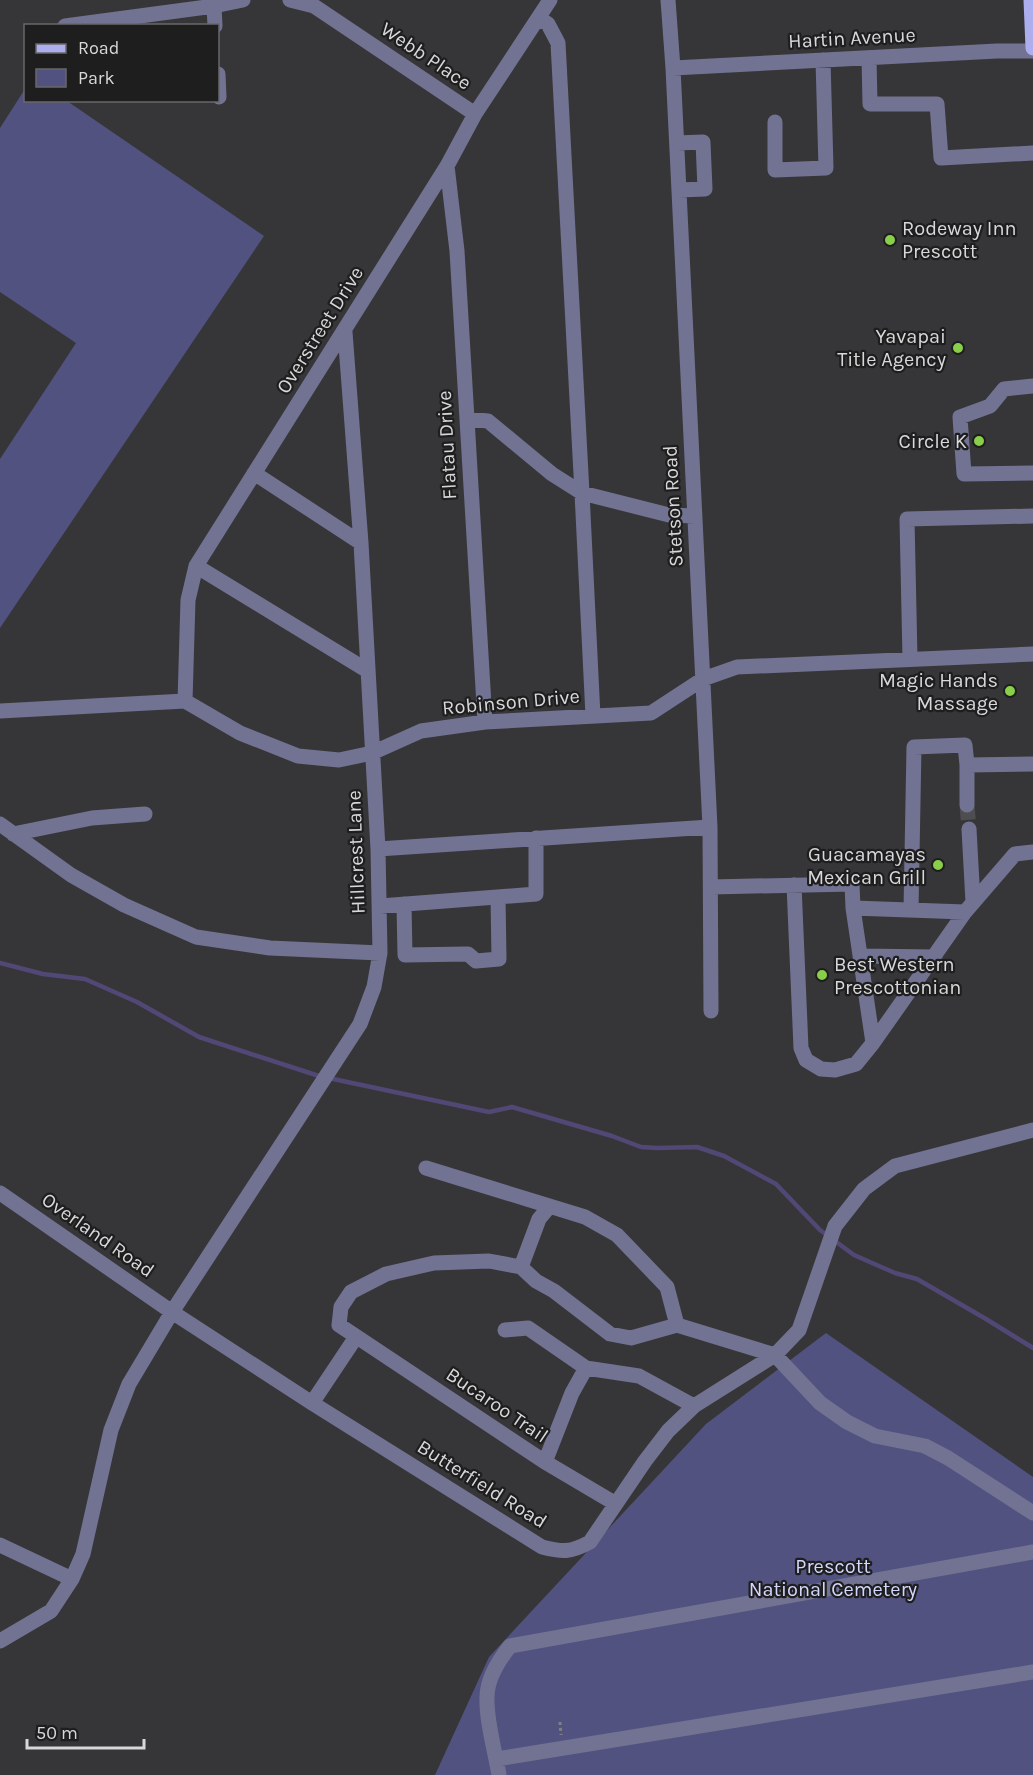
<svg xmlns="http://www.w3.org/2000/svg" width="1033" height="1775" font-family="Karla,sans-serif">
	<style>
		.green { fill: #525281 }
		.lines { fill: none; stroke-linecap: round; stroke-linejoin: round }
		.stream { stroke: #524875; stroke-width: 4.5 }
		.minor-tunnel { stroke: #4e4e51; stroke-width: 15; stroke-dasharray: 15 8; stroke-linecap: butt }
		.path { stroke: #808082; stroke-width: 3; stroke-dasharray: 3 3; stroke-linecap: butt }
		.minor { stroke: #727392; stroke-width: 15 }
		.major { stroke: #acaeee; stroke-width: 15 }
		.poi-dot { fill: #89cf49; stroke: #1e1e1f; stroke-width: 2 }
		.labels { text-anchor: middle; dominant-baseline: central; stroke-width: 4.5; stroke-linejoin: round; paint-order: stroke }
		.street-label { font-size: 20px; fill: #d8d8da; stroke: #1e1e1f }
		.poi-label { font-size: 20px; fill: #d8d8da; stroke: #1e1e1f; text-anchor: end }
		.park-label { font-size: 20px; fill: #d3d6fd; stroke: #1e1e1f }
	</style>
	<rect width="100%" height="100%" fill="#363639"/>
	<path class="green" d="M 25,89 L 26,100 L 67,101 L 264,236 L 0,628 L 0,459 L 76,343 L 0,292 L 0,128 Z
		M 826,1333 L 1033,1477 L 1033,1775 L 435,1775 L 489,1657 L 706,1424 Z"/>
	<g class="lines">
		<path class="stream" d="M 0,963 L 43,974 L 85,979 L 137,1002 L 199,1037 L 319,1076 L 489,1112 L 512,1107 L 612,1136 L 641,1147 L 657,1148 L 697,1147 L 724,1156 L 776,1184 L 820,1230 L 854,1255 L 895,1273 L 917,1279 L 986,1319 L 1033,1348"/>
		<path class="minor-tunnel" d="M 967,805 L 969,829"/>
		<path class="path" d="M 560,1722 L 561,1735"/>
		<path class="minor" d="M 290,0 L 314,6 L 475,114
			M 668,0 L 673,68 L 710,827 L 711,1011
			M 214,6 L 215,26
			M 539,18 L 548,24 L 558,43 L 582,493 L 593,716
			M 65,26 L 214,6 L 243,0
			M 869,58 L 870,104 L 937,104 L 941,158 L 1033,153
			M 673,68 L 997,51 L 1033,51
			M 218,74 L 219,97
			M 775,122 L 775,170 L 826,168 L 823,60
			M 677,143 L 703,142 L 705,189 L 679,190
			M 447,166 L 457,251 L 485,722
			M 1033,386 L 1004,389 L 990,406 L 960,417 L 964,474 L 1033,473
			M 467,419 L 488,421 L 552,474 L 582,493 L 669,515 L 695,516
			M 254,473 L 361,543
			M 196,566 L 368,671
			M 910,659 L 907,519 L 1033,516
			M 185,701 L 188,600 L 196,566 L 447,166 L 475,114 L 550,0
			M 0,711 L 185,701 L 240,733 L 298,756 L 339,760 L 372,753 L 421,731 L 485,722 L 651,713 L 703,679 L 737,667 L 1033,654
			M 967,765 L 967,805
			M 0,824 L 71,875 L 124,905 L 196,937 L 270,948 L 380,953
			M 969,829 L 973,902
			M 13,834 L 92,818 L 145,814
			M 378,849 L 710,827
			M 794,885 L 801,1048 L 806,1060 L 821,1069 L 835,1070 L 856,1064 L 873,1043 L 965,912
			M 711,887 L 852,884 L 853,908 L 965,912 L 1015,854 L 1033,852
			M 404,904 L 405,955 L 468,954 L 476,961 L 499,959 L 498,897
			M 380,906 L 536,894 L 536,838
			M 853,908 L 873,1043
			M 911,910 L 914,747 L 965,745 L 967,765 L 1033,764
			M 860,956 L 935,957
			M 426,1168 L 585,1217 L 617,1235 L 667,1287 L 677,1325
			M 0,1193 L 172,1312 L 312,1403 L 542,1547 C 562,1552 570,1553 590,1542 L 645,1461 L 668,1431 L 694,1406 L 775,1355 L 799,1330 L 835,1226 L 864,1189 L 895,1166 L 1033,1130
			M 521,1267 L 536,1281 L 554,1291 L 610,1334 L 631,1338 L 677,1325 L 775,1355 L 820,1403 L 847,1422 L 875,1436 L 925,1446 L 948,1458 L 1033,1513
			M 521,1267 L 489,1261 L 434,1263 L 386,1274 L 351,1292 L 341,1307 L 339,1325 L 545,1462 L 616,1504
			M 521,1267 L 539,1219 L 549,1207
			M 505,1330 L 528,1328 L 586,1368 L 639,1376 L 694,1406
			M 312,1403 L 356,1337
			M 545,1462 L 572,1393 L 586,1368
			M 0,1545 L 72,1579
			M 0,1641 L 51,1611 L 72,1579 L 83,1554 L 111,1430 L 129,1384 L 172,1312 L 360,1024 L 374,987 L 380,953 L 378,849 L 361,543 L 345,332
			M 497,1759 L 1033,1672
			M 499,1775 C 495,1751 486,1720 487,1697 C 487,1679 499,1660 510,1646 L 1033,1552"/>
		<path class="major" d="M 1031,0 L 1033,48"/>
	</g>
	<g class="poi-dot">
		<circle cx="890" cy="240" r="6"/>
		<circle cx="958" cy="348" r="6"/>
		<circle cx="979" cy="441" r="6"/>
		<circle cx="1010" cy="691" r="6"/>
		<circle cx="938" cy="865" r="6"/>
		<circle cx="822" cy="975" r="6"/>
	</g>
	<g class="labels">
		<g class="street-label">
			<text transform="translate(852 38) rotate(-3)">Hartin Avenue</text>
			<text transform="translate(426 56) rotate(34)">Webb Place</text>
			<text transform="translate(320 330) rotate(-58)">Overstreet Drive</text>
			<text transform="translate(447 445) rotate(-93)">Flatau Drive</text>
			<text transform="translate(673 506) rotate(-93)">Stetson Road</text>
			<text transform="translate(511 702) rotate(-5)">Robinson Drive</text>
			<text transform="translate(356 852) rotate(-92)">Hillcrest Lane</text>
			<text transform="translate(98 1235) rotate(35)">Overland Road</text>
			<text transform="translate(497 1405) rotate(34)">Bucaroo Trail</text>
			<text transform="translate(482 1484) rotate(32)">Butterfield Road</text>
		</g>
		<g class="poi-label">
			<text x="902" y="228" text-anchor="start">Rodeway Inn<tspan x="902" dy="23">Prescott</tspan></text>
			<text x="946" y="336">Yavapai<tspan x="946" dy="23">Title Agency</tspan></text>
			<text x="967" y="441">Circle K</text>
			<text x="998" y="680">Magic Hands<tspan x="998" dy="23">Massage</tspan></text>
			<text x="926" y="854">Guacamayas<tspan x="926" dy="23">Mexican Grill</tspan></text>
			<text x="834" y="964" text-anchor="start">Best Western<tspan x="834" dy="23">Prescottonian</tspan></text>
		</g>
		<g class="park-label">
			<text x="833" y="1566">Prescott<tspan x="833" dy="23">National Cemetery</tspan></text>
		</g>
	</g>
	<rect x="24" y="24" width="195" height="78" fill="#1e1e1f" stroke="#68686a" stroke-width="1.5"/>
	<rect x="36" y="44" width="30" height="9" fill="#acaeee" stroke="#68686a" stroke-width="1.5"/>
	<text x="78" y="54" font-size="18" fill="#d8d8da">Road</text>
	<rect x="36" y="69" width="30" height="18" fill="#525281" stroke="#68686a" stroke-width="1.5"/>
	<text x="78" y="84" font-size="18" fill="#d8d8da">Park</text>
	<path d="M27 1739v9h117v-9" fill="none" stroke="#d8d8da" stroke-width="3"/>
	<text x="36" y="1739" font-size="18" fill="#d8d8da" stroke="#1e1e1f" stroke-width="4.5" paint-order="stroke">50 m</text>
</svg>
